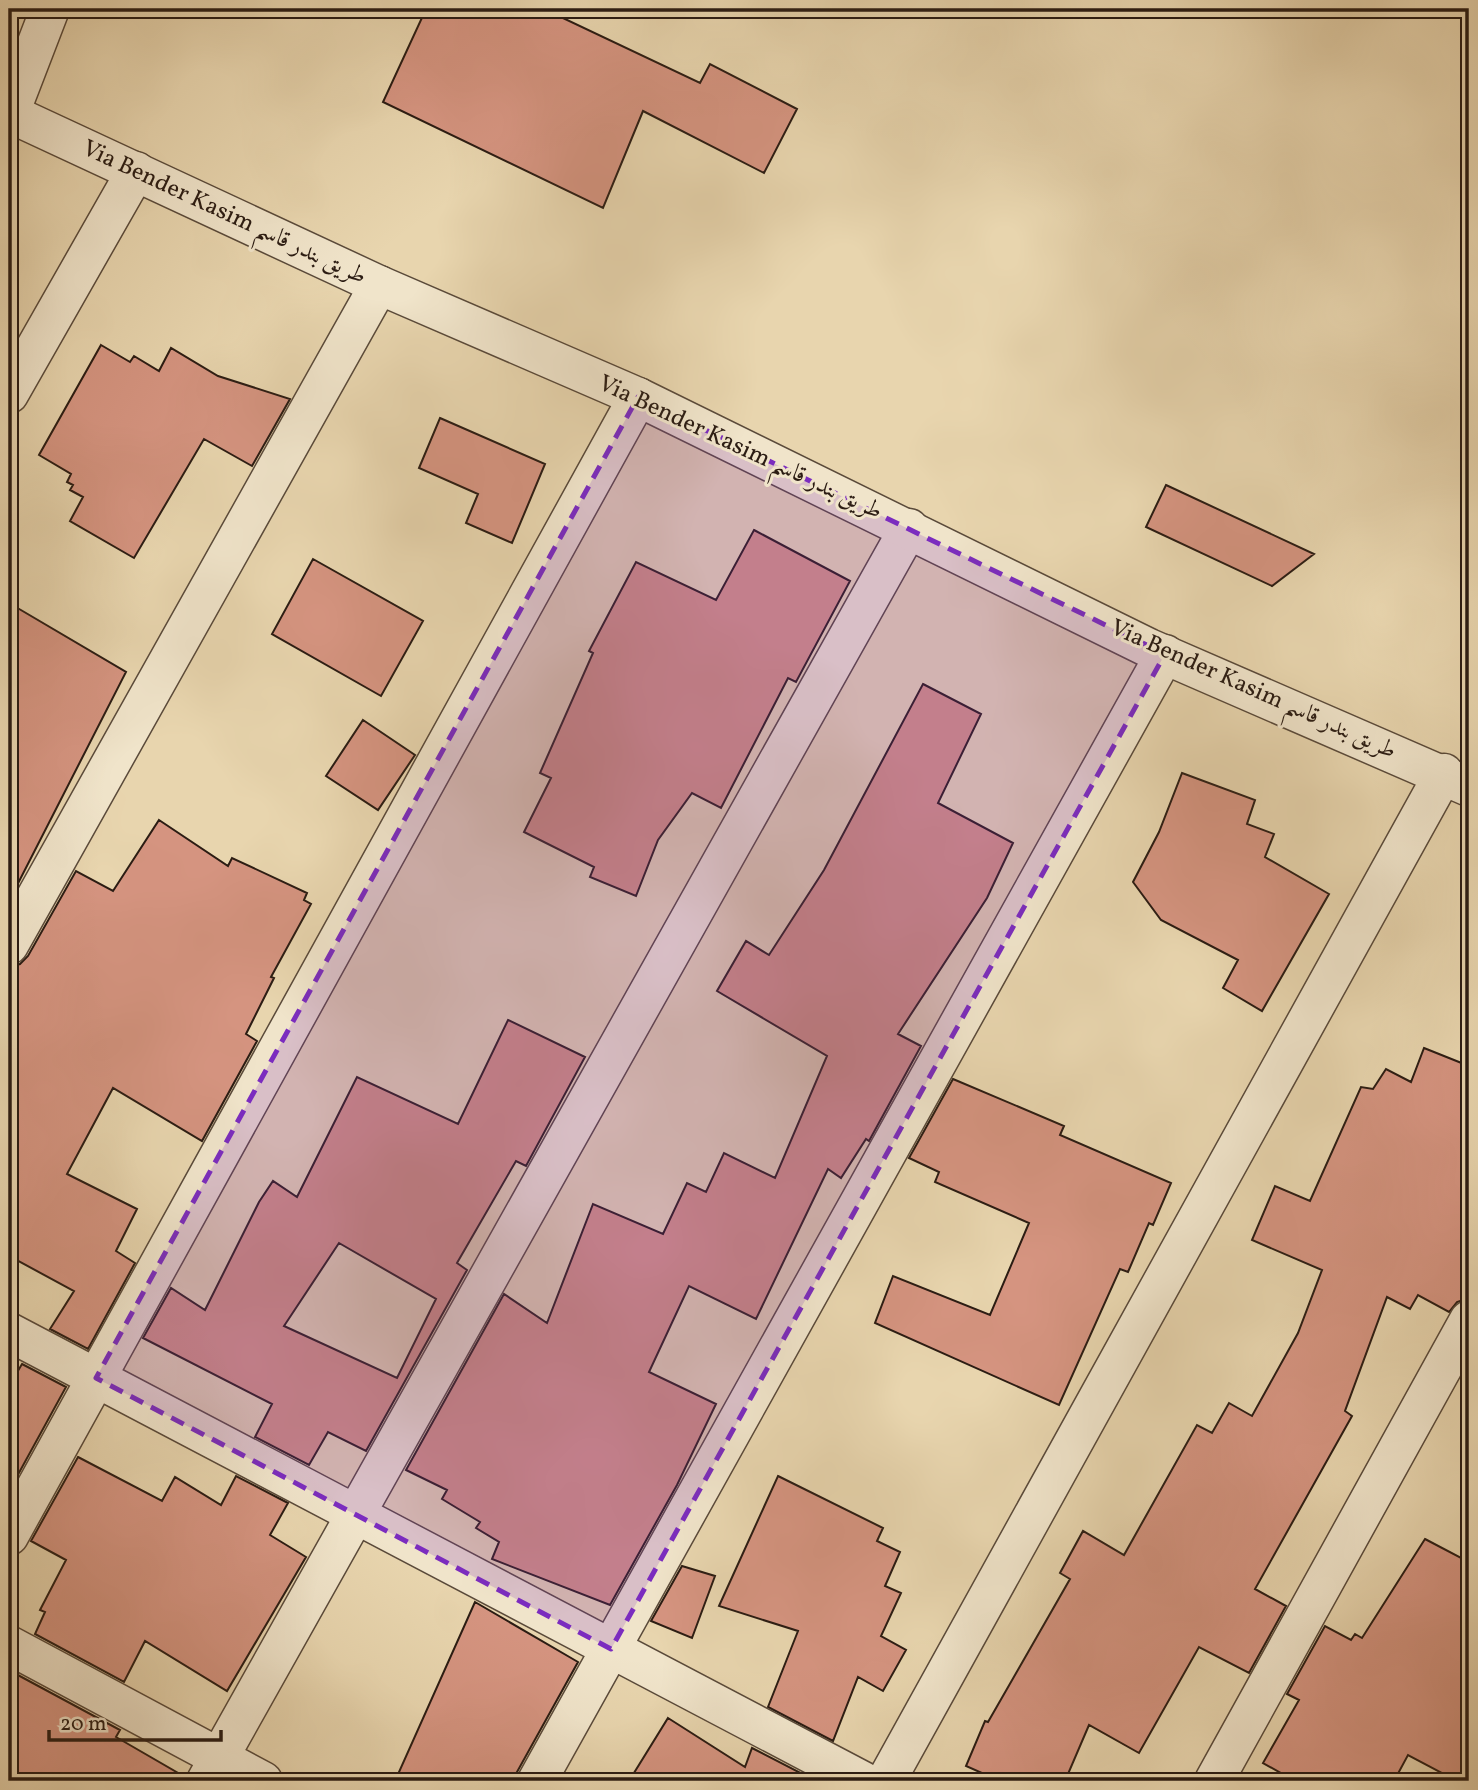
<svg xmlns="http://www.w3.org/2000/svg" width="1478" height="1790" font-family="Vollkorn,Amiri,serif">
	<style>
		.building { fill: #d59480; stroke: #2b1c13; stroke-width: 2; fill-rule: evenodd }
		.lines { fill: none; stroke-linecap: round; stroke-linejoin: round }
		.minor-casing { stroke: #5a4a3a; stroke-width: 41 }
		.tertiary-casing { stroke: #5a4a3a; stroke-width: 41 }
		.minor { stroke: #f0e4ca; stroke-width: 38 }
		.tertiary { stroke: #f0e4ca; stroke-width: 38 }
		.marked { fill: #7b2cbf; fill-opacity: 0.2; stroke: #7b2cbf; stroke-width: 5; stroke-dasharray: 14 9; stroke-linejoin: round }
		.labels { text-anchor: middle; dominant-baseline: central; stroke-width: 6; stroke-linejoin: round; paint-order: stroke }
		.street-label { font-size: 24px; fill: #2b1c13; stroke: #f0e4ca }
	</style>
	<rect width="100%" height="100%" fill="#e8d5ae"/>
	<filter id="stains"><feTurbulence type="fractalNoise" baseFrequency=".00286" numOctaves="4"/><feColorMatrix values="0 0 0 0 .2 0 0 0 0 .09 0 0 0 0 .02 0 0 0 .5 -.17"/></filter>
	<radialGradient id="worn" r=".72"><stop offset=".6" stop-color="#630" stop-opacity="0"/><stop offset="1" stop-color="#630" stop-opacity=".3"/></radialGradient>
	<path class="building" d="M 426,9 L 544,9 L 700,83 L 710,64 L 797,109 L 764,173 L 643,111 L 603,208 L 383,102 Z
		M 101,345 L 130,362 L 134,356 L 159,371 L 171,348 L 218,376 L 290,399 L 252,466 L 204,439 L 134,558 L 70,521 L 83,497 L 70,490 L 73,485 L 67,482 L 71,474 L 39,455 Z
		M 440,418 L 545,464 L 512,543 L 466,523 L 478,494 L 419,468 Z
		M 1166,485 L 1314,554 L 1272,586 L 1146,527 Z
		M 754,530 L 850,581 L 796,682 L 788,678 L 721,808 L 692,793 L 658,840 L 636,896 L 590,877 L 594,867 L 524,832 L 551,778 L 540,773 L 593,653 L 589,651 L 636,562 L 716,600 Z
		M 313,559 L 423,621 L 381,696 L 272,634 Z
		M 9,603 L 126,672 L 9,901 Z
		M 923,684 L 981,714 L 938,803 L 1013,843 L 987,898 L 898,1034 L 921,1046 L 869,1141 L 866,1139 L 841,1178 L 828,1169 L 756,1319 L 689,1286 L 649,1372 L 716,1404 L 677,1485 L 610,1605 L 492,1559 L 499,1542 L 476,1528 L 480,1522 L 442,1499 L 447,1490 L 406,1470 L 504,1294 L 547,1323 L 593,1204 L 663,1234 L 687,1183 L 706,1192 L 724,1153 L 775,1178 L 827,1056 L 717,991 L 746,941 L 769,955 L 824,870 Z
		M 363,720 L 415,755 L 378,810 L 326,776 Z
		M 1182,773 L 1255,800 L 1247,824 L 1274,834 L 1265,857 L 1329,894 L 1262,1011 L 1223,988 L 1238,960 L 1161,920 L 1133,882 L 1159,832 Z
		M 159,820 L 228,866 L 232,858 L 307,893 L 304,900 L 311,904 L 271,977 L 274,978 L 246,1034 L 257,1041 L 202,1141 L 113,1088 L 67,1174 L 137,1209 L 116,1251 L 135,1263 L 88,1349 L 50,1329 L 74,1291 L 9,1256 L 9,967 L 20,964 L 28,956 L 76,871 L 113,891 Z
		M 508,1020 L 585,1057 L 526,1166 L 516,1161 L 457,1263 L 467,1270 L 366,1451 L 328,1432 L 309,1465 L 255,1437 L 272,1404 L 143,1338 L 171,1288 L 205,1310 L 259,1202 L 273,1181 L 297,1197 L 357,1077 L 458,1124 ZM 339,1243 L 436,1299 L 397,1378 L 284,1326 Z
		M 1424,1048 L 1469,1066 L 1469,1298 L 1457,1302 L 1449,1312 L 1418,1295 L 1410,1309 L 1387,1297 L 1345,1411 L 1352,1416 L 1255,1589 L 1286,1606 L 1249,1673 L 1199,1647 L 1139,1753 L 1089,1725 L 1065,1781 L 1000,1781 L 966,1766 L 985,1721 L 988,1722 L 1070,1579 L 1060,1573 L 1083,1531 L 1124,1555 L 1197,1425 L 1212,1433 L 1229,1403 L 1252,1416 L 1298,1333 L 1322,1270 L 1252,1240 L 1275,1186 L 1310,1201 L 1361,1087 L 1373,1089 L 1386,1069 L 1411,1082 Z
		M 953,1079 L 1064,1126 L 1060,1135 L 1171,1183 L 1153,1225 L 1149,1223 L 1128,1272 L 1120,1269 L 1059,1405 L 875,1323 L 893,1276 L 990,1315 L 1029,1223 L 935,1182 L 939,1172 L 909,1158 Z
		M 22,1364 L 66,1387 L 9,1491 L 9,1386 Z
		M 78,1457 L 162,1501 L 175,1477 L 221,1505 L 236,1476 L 288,1503 L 270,1535 L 306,1557 L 227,1691 L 145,1641 L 124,1682 L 35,1634 L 45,1612 L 40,1610 L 66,1560 L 31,1541 Z
		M 778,1476 L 883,1528 L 877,1541 L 900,1552 L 885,1586 L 901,1593 L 881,1636 L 906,1650 L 883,1691 L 858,1677 L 833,1741 L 768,1707 L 798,1631 L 719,1606 Z
		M 1425,1539 L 1469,1562 L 1469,1781 L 1457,1781 L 1408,1755 L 1394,1781 L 1295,1781 L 1263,1763 L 1299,1700 L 1287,1694 L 1325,1626 L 1351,1640 L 1355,1634 L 1362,1638 Z
		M 682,1566 L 715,1576 L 692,1638 L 651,1621 Z
		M 475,1602 L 578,1662 L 512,1781 L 395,1781 Z
		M 16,1674 L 120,1730 L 116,1737 L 185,1777 L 184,1781 L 9,1781 L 9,1689 Z
		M 668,1718 L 745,1767 L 752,1748 L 816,1781 L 629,1781 Z"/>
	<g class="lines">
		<defs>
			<path id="minor" d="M 10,113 L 50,9
				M 9,394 L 136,171
				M 9,945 L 379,285
				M 9,1332 L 863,1781
				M 9,1536 L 638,397
				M 9,1645 L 263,1781
				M 206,1781 L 909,528
				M 537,1781 L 1165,654
				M 886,1781 L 1444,773
				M 1214,1781 L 1469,1320"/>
			<path id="tertiary" d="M 9,113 L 379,285 L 638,397 L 1149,648 L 1469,787"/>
		</defs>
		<use href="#minor" class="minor-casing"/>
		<use href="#tertiary" class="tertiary-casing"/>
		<use href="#minor" class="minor"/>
		<use href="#tertiary" class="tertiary"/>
	</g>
	<path class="marked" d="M 638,397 L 1165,654 L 611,1649 L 96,1378 Z"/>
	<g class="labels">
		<g class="street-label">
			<text transform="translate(224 213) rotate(25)">Via Bender Kasim طريق بندر قاسم</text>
			<text transform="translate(740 448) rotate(25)">Via Bender Kasim طريق بندر قاسم</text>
			<text transform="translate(1253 690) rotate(24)">Via Bender Kasim طريق بندر قاسم</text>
		</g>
	</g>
	<rect width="1478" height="1790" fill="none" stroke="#e8d5ae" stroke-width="35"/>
	<rect x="10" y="10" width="1457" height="1769" fill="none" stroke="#2b1c13" stroke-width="3.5"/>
	<rect x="18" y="18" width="1443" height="1755" fill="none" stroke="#2b1c13" stroke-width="2"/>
	<path d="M49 1730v10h172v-10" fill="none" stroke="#2b1c13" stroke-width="3.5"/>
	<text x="60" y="1730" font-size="21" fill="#2b1c13" stroke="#f0e4ca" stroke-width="5" paint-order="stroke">20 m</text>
	<rect width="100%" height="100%" filter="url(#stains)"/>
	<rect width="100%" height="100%" fill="url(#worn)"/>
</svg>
